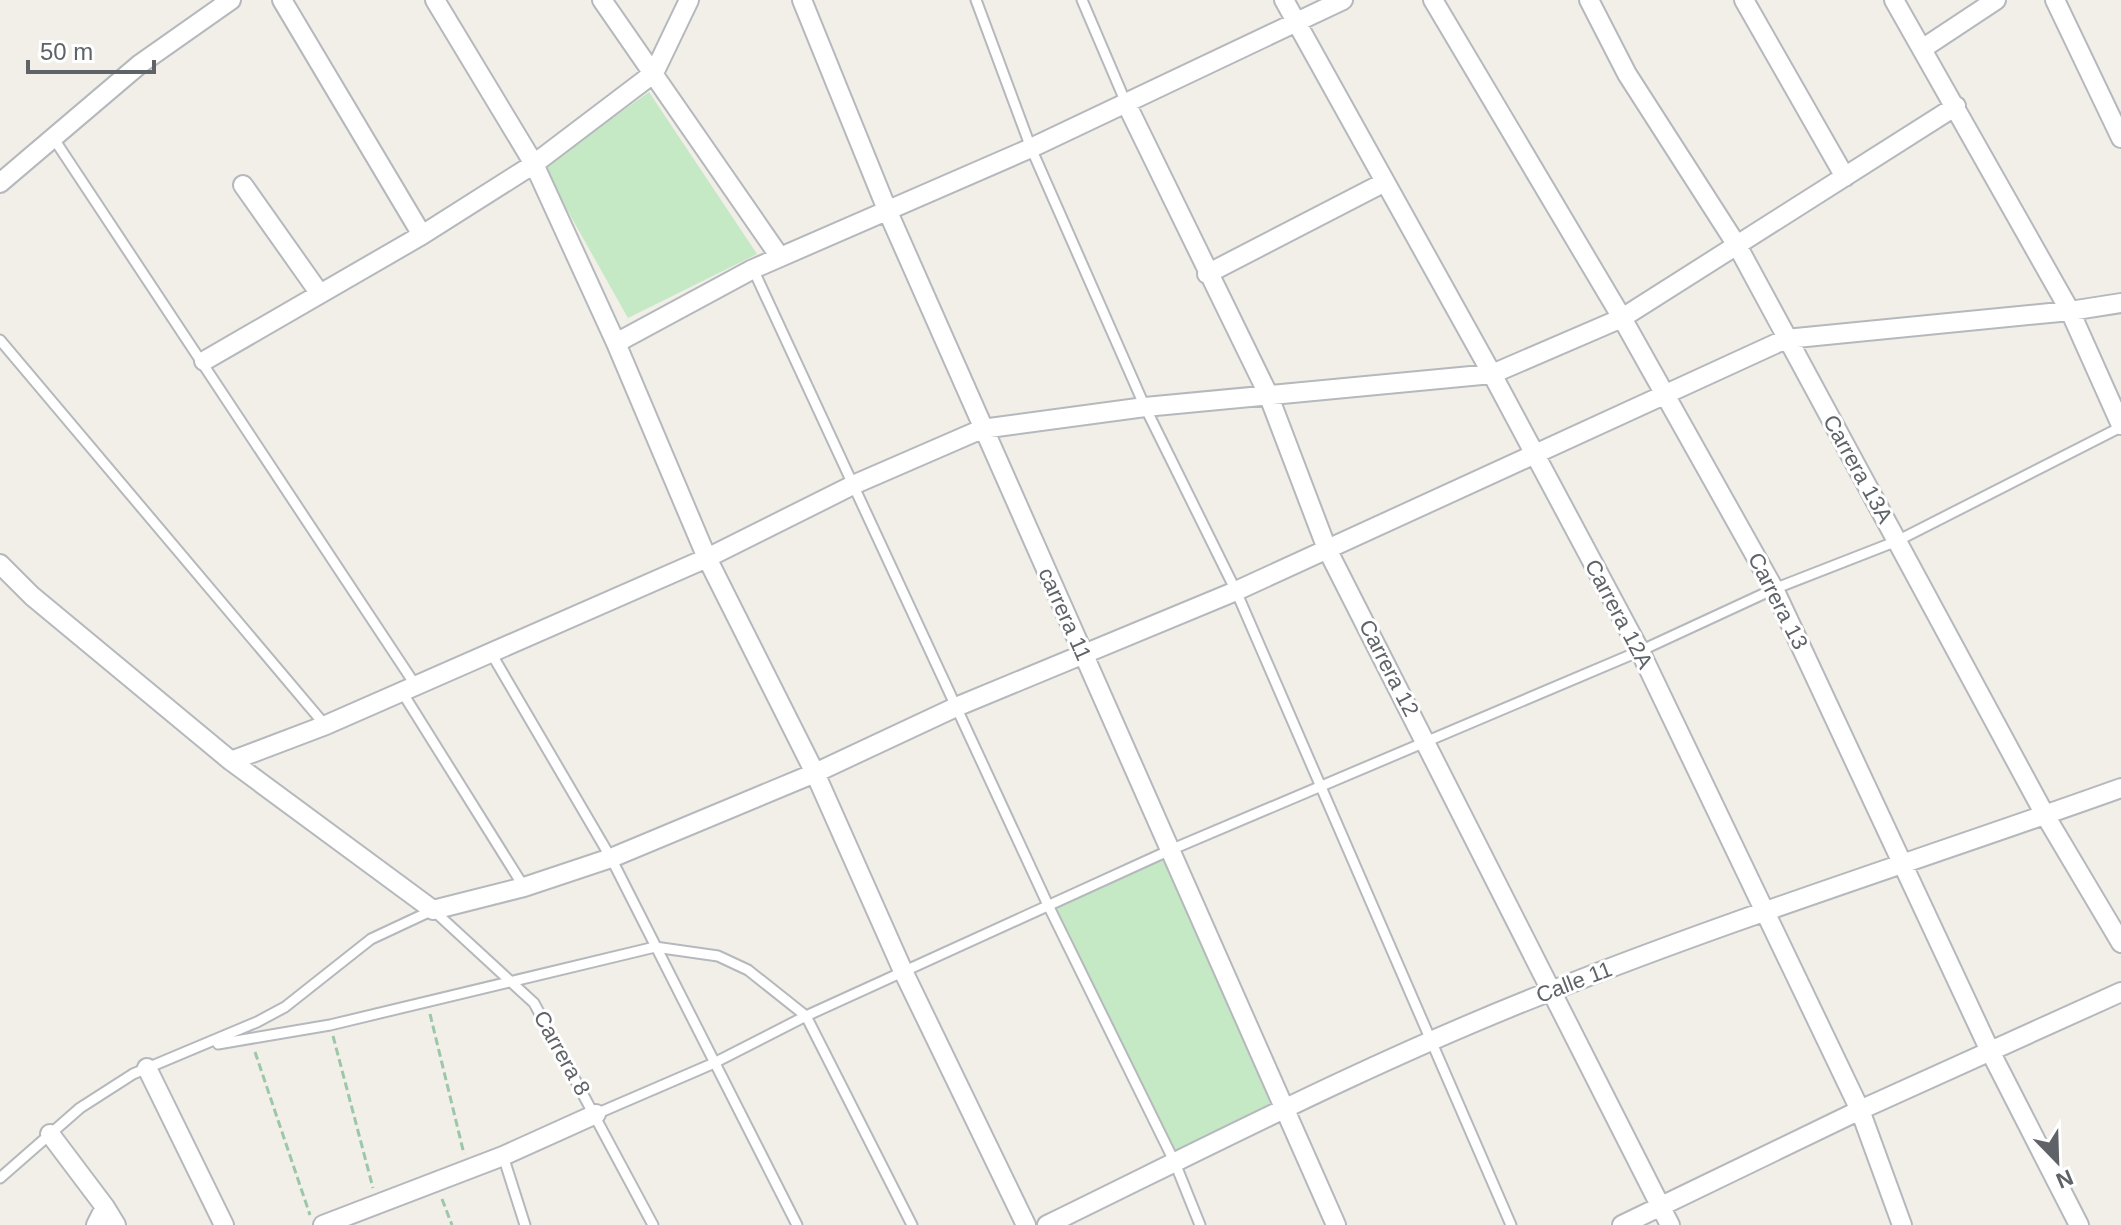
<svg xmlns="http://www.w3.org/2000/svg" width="2121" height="1225" font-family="Helvetica,sans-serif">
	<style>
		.green { fill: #c5e8c5 }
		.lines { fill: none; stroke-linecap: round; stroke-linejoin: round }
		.service-casing { stroke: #b5b8bc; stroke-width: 13 }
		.minor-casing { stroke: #b5b8bc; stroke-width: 22 }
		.path { stroke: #9cc7a9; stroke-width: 3; stroke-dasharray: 8 4; stroke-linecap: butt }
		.service { stroke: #fff; stroke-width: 9 }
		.minor { stroke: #fff; stroke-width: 18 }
		.labels { text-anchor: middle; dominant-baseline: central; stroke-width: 6; stroke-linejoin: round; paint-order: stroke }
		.street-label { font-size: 22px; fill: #5f6368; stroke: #fff }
	</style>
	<rect width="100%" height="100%" fill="#f1efe8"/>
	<path class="green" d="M 649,92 L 757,254 L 628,318 L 543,167 Z
		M 1167,857 L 1278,1103 L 1176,1157 L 1054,908 Z"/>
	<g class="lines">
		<defs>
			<path id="service" d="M 976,0 L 1031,148 L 1145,407 L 1236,591 L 1511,1225
				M 1082,0 L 1126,103
				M 52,136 L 416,686
				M 753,269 L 1048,905 L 1175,1163 L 1200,1225
				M 0,340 L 325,725
				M 491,653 L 611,858 L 797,1225
				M 402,692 L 524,887
				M 218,1044 L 330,1025 L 655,947 L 718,956 L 748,970 L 806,1016 L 912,1225
				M 596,1114 L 712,1064 L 806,1016 L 1168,851 L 1640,651 L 1774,589 L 1897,541 L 2121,427
				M 503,1156 L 525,1225
				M 0,1178 L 80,1108 L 133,1074 L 257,1022 L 285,1007 L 371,939 L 433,910 L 534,1003 L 653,1225"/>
			<path id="minor" d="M 282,0 L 422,235
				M 435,0 L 534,164 L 616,343 L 707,558 L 815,773 L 903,971 L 1026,1225
				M 602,0 L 780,257
				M 802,0 L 888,212 L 1336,1225
				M 1284,0 L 1492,374 L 1640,651 L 1860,1110 L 1902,1225
				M 1433,0 L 1622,318 L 1774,589 L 1990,1051 L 2079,1225
				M 1589,0 L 1627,74 L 1738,247 L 2045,815 L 2121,943
				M 1744,0 L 1845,177
				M 1894,0 L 2070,311 L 2121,425
				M 2055,0 L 2121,138
				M 1922,49 L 1996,0
				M 1126,103 L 1268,394 L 1327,549 L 1670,1225
				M 0,183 L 140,64 L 231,0
				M 243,185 L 320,294
				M 1207,274 L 1385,182
				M 616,343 L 753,269 L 1031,148 L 1343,0
				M 204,361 L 422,235 L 534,164 L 654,73 L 689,0
				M 0,564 L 32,596 L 231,761 L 433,910 L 524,887 L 611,858 L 815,773 L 956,707 L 1236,591 L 1786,339 L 2070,311 L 2121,303
				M 231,761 L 326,725 L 707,558 L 853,485 L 982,429 L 1145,407 L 1492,374 L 1622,318 L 1956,106
				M 147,1068 L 224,1225
				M 50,1134 L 105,1207 L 96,1225
				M 105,1207 L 116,1225
				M 323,1225 L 503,1156 L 596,1114
				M 1047,1225 C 1215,1143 1377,1059 1551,991 C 1739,916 1931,856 2121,788
				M 1622,1225 L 1860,1110 L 2121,992"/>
		</defs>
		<use href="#service" class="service-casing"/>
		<use href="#minor" class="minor-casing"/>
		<path class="path" d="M 430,1014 L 464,1154
			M 333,1036 L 373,1188
			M 255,1052 L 310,1215
			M 442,1199 L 452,1225"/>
		<use href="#service" class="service"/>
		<use href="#minor" class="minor"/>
	</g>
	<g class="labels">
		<g class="street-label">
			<text transform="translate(1858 469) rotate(61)">Carrera 13A</text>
			<text transform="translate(1778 601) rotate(63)">Carrera 13</text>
			<text transform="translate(1065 614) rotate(66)">carrera 11</text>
			<text transform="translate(1619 614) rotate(62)">Carrera 12A</text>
			<text transform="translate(1389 668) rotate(63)">Carrera 12</text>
			<text transform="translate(1574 982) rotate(-21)">Calle 11</text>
			<text transform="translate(562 1053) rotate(61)">Carrera 8</text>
		</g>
	</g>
	<g transform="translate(2057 1161) rotate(157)" stroke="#ffffff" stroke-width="6" paint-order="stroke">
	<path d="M0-6L14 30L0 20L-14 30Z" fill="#5f6368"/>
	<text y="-12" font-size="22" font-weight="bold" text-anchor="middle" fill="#5f6368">N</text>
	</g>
	<path d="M28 60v12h126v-12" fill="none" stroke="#5f6368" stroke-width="4"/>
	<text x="40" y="60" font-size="24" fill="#5f6368" stroke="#ffffff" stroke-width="6" paint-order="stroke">50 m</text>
</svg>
